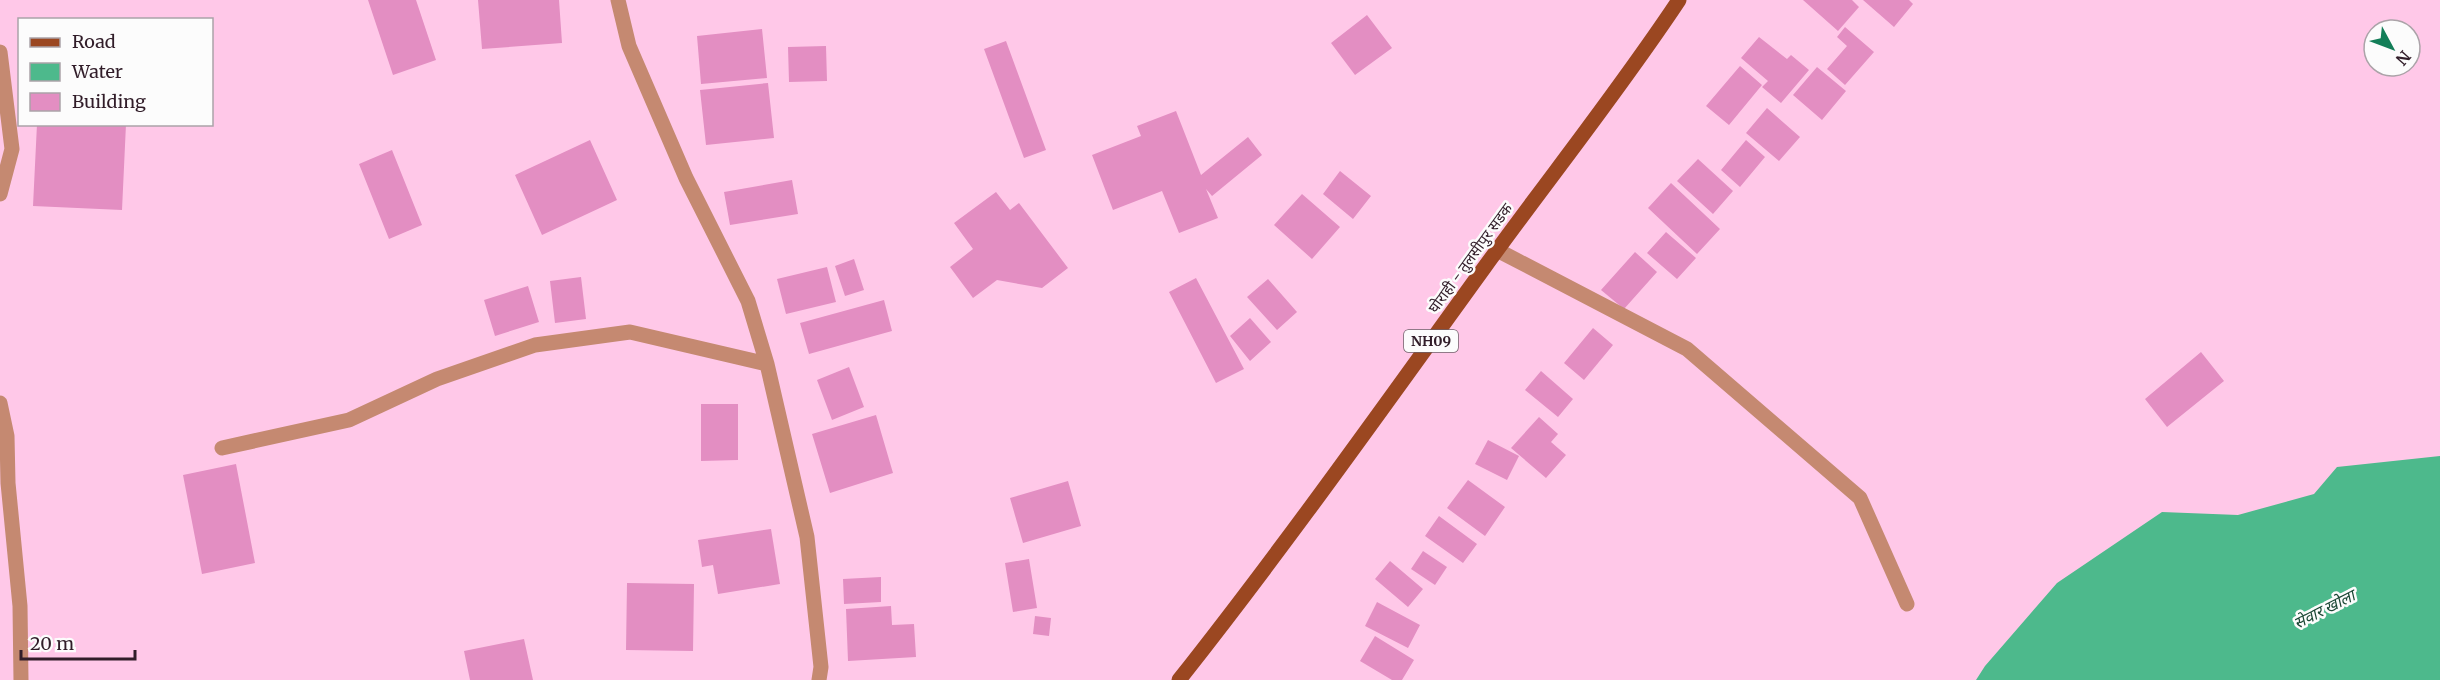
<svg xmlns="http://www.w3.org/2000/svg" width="2440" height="680" font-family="Merriweather,'Noto Sans Devanagari',serif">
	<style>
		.water { fill: #4db98c }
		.building { fill: #e38ec2 }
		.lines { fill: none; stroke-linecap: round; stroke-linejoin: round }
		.minor { stroke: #c58971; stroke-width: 15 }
		.major { stroke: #9b4721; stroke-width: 15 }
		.labels { text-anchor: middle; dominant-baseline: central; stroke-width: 5; stroke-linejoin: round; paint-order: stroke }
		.shield { fill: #fcfcfc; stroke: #6e6068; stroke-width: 1.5 }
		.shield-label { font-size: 14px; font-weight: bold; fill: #311d29 }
		.street-label { font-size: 15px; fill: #311d29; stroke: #fcfcfc }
		.water-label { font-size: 16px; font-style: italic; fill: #1a4734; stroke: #fcfcfc }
	</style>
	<rect width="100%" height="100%" fill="#ffc8e8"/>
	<path class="water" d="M 2440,456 L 2440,680 L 1976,680 L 1985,666 L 2057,583 L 2162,512 L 2238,515 L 2314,494 L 2337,467 Z"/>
	<path class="building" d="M 368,0 L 416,0 L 436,60 L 393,75 Z
		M 478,0 L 559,0 L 562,43 L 482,49 Z
		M 1803,0 L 1852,0 L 1859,7 L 1838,31 Z
		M 1863,0 L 1909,0 L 1913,4 L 1894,27 Z
		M 1367,15 L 1392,48 L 1355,75 L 1331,43 Z
		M 1845,27 L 1874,52 L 1845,85 L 1827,69 L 1847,46 L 1837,37 Z
		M 762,29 L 767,78 L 701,84 L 697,36 Z
		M 1759,37 L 1787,59 L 1791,55 L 1809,70 L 1781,103 L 1762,87 L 1768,81 L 1741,58 Z
		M 1006,41 L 1046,150 L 1024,158 L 984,49 Z
		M 826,46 L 827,81 L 789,82 L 788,47 Z
		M 1740,66 L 1762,85 L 1729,125 L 1706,106 Z
		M 1817,67 L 1846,91 L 1822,120 L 1793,95 Z
		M 768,83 L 774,138 L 706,145 L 700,90 Z
		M 1767,108 L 1800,137 L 1779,161 L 1746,133 Z
		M 1176,111 L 1201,175 L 1248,137 L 1262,155 L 1212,196 L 1206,189 L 1218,218 L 1179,233 L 1162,191 L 1113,210 L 1092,155 L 1141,136 L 1137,126 Z
		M 37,124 L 126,124 L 122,210 L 33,206 Z
		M 590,140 L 617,200 L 542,235 L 515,175 Z
		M 1746,140 L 1765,157 L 1740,187 L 1721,170 Z
		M 392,150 L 422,225 L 389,239 L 359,164 Z
		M 1698,159 L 1733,191 L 1713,214 L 1677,181 Z
		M 1340,171 L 1371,196 L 1353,219 L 1323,194 Z
		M 792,180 L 798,214 L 730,225 L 724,192 Z
		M 1671,183 L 1720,229 L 1697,254 L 1648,208 Z
		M 996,192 L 1010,210 L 1019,203 L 1068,268 L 1042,288 L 997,280 L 973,298 L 950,267 L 973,249 L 954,223 Z
		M 1302,194 L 1340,227 L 1312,259 L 1274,225 Z
		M 1666,232 L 1696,258 L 1677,279 L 1647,253 Z
		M 1635,252 L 1657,272 L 1624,309 L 1601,290 Z
		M 854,259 L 864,290 L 845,296 L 835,266 Z
		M 827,267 L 836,302 L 786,314 L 777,279 Z
		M 581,277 L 586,319 L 555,323 L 550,281 Z
		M 1196,278 L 1244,369 L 1216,383 L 1169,292 Z
		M 1268,279 L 1297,312 L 1277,330 L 1247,297 Z
		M 528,286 L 539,322 L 495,336 L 484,300 Z
		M 884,300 L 892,331 L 809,354 L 800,323 Z
		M 1250,318 L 1271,342 L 1250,361 L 1230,336 Z
		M 1593,328 L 1613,345 L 1584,380 L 1564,363 Z
		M 2201,352 L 2224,381 L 2167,427 L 2145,399 Z
		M 849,367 L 864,407 L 832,420 L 817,380 Z
		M 1541,371 L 1573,399 L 1558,417 L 1525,390 Z
		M 701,404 L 738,404 L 738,460 L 701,461 Z
		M 876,415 L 893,473 L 830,493 L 812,434 Z
		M 1539,417 L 1558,434 L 1551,442 L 1566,455 L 1546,478 L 1511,448 Z
		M 1488,440 L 1519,456 L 1507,480 L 1475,464 Z
		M 236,464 L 255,563 L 202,574 L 183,475 Z
		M 1468,480 L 1505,507 L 1485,536 L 1447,508 Z
		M 1068,481 L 1081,526 L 1023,543 L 1010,498 Z
		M 1439,516 L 1477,544 L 1463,563 L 1425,536 Z
		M 771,529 L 780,584 L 718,594 L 713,565 L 702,567 L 698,540 Z
		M 1423,551 L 1447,567 L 1435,585 L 1411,569 Z
		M 1029,559 L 1037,608 L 1013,612 L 1005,563 Z
		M 1390,561 L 1423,589 L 1408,607 L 1375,579 Z
		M 881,577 L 881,602 L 844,604 L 843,579 Z
		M 627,583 L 694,584 L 693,651 L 626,650 Z
		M 1377,602 L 1420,625 L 1408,648 L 1365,626 Z
		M 891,606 L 892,625 L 914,624 L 916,657 L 848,661 L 846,609 Z
		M 1035,616 L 1051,618 L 1049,636 L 1033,634 Z
		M 1375,636 L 1414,660 L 1402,680 L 1392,680 L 1360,661 Z
		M 524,639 L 533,680 L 470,680 L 464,651 Z"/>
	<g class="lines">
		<path class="minor" d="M 618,0 L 629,46 L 686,178 L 748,301 L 767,364 L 807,537 L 821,667 L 819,680
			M 0,52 L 12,149 L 0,194
			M 1497,250 L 1687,349 L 1860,498 L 1907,604
			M 0,403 L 7,436 L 8,483 L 20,606 L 21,680
			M 222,448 L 349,420 L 437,379 L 535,345 L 630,332 L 767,364"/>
		<path class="major" d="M 1179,680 C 1285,546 1384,406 1484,268 C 1549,178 1618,92 1679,0"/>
	</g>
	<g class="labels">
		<rect class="shield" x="1404" y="330" width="54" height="22" rx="4.5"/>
		<g class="shield-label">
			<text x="1431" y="341">NH09</text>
		</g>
		<g class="street-label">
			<text transform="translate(1470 258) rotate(-54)">घोराही - तुलसीपुर सडक</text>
		</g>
		<g class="water-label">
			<text transform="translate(2324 609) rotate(-27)">सेवार खोला</text>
		</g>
	</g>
	<rect x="18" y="18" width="195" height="108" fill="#fcfcfc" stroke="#aba3a8" stroke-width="1.5"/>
	<rect x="30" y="38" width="30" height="9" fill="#9b4721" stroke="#aba3a8" stroke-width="1.5"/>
	<text x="72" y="48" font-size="18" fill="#311d29">Road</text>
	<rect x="30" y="63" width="30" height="18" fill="#4db98c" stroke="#aba3a8" stroke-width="1.5"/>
	<text x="72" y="78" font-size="18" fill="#311d29">Water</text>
	<rect x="30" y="93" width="30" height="18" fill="#e38ec2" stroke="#aba3a8" stroke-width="1.5"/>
	<text x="72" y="108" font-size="18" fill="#311d29">Building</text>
	<g transform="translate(2392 48) rotate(131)"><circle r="28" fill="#fcfcfc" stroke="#aba3a8" stroke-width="1.5"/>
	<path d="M0-4.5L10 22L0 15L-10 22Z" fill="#137e58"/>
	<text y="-9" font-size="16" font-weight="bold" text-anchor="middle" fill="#311d29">N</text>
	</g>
	<path d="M21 650v9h114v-9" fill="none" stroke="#311d29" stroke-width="3"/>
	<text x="30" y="650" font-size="18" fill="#311d29" stroke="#fcfcfc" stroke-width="4.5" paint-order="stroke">20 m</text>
</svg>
